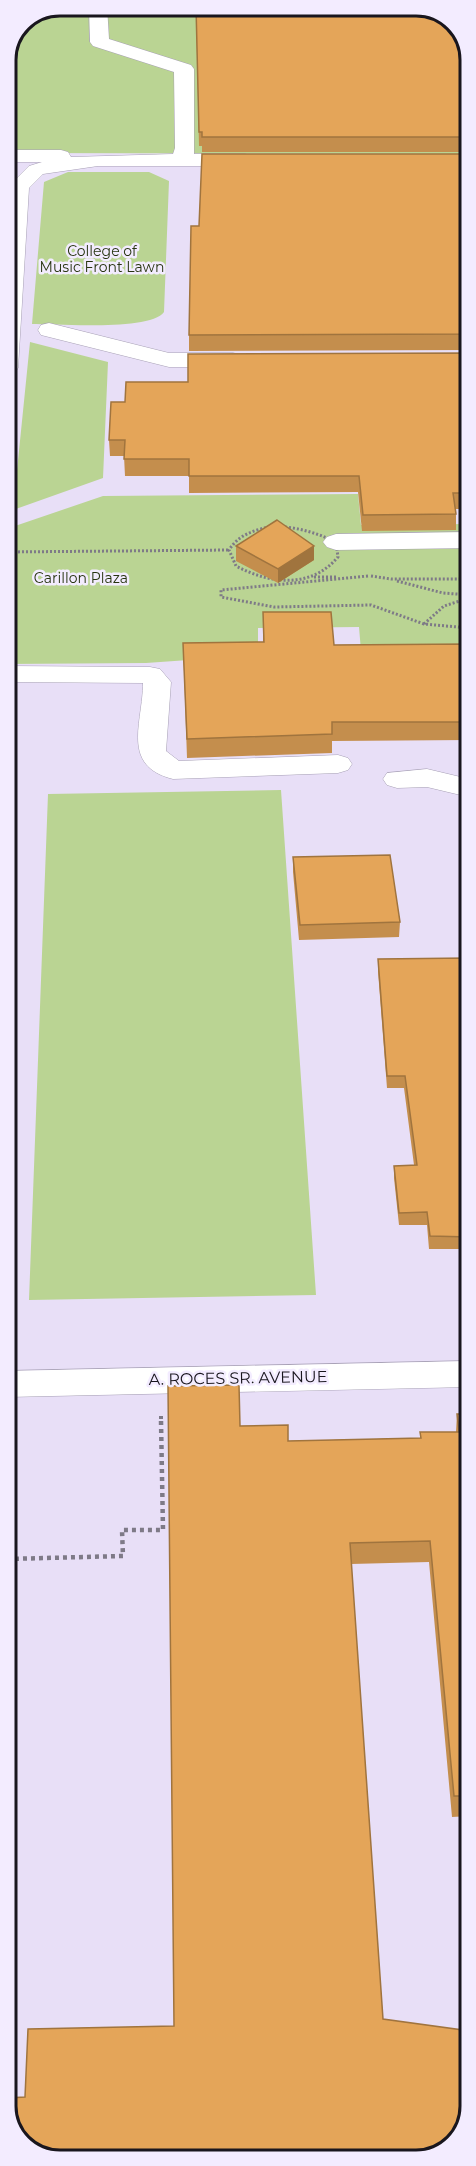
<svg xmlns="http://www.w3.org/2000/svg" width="476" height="2166" font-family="Montserrat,sans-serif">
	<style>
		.built { fill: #e8dff7 }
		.green { fill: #bad493 }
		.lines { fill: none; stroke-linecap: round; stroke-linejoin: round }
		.minor-casing { stroke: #a7a0b5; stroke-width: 1 }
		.path-far2 { stroke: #7e7a87; stroke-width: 3; stroke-dasharray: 2 2; stroke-linecap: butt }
		.path-far1 { stroke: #7e7a87; stroke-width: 4; stroke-dasharray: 3 3; stroke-linecap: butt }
		.path { stroke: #7e7a87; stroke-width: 4.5; stroke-dasharray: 4 4; stroke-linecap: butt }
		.minor { fill: #fff; fill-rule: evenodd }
		.wall { fill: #c48e4d }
		.shaded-wall { fill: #a0743e }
		.building { fill: #e4a559; stroke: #a0743e; stroke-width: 1.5 }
		.labels { text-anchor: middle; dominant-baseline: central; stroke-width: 5; stroke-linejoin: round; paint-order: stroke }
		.far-park-label { font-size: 14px; fill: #273410; stroke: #f3ecff }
		.street-label { font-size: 16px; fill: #19161e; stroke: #f3ecff }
		.rim { fill: none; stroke: #19161e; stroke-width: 3 }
	</style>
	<rect width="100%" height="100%" fill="#f3ecff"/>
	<path class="built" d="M 61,6 L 469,50 L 470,2106 L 457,2141 L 7,2116 L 6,60 L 22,22 Z"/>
	<path class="green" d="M 61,6 L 422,6 L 469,50 L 469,154 L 6,153 L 6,60 L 22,22 Z
		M 68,172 L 149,172 L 169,181 L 164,312 C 151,331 57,324 32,324 L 44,182 Z
		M 30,342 L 108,362 L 103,478 L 13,510 Z
		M 358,494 L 361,525 L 469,524 L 469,651 L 361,651 L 359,627 L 258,628 L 258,655 L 146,663 L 6,664 L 6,624 L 15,526 L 103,496 Z
		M 281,790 L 316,1295 L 29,1300 L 48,794 Z"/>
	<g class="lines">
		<defs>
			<path id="minor" d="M 89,6 L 107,6 L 109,39 L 191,65 L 194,69 L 194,154 L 245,154 L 252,156 L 255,160 L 252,164 L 245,166 L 98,166 L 43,174 L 29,188 L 18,368 L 14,373 L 6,375 L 8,187 L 29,166 L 42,162 L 6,162 L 6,150 L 61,150 L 68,152 L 71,157 L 173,154 L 175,148 L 174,72 L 93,46 L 90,42 Z
				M 49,323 L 169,353 L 233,353 L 241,355 L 245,360 L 241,365 L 233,367 L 169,367 L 41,335 L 38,330 L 41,325 Z
				M 469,532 L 469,548 L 336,550 L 327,547 L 323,542 L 327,537 L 336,534 Z
				M 6,666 L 150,667 L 160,669 L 171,682 L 166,751 L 179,761 L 338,755 L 348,758 L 352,764 L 348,770 L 338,773 L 173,779 C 120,766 143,722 143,683 L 6,682 Z
				M 427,769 L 469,779 L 469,797 L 427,787 L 397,788 L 387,785 L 383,779 L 387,773 Z
				M 470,1361 L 470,1387 L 7,1397 L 7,1371 Z"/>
		</defs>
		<use href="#minor" class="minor-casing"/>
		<path class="path-far2" d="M 273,526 C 296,527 315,532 336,542 L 338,557 C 311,589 270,584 236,566 L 229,550 C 239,534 255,530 273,526 Z
			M 6,552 L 229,550
			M 368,576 L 221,590 L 221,597 L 274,607 L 371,605 L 424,624 L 469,628
			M 371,576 L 391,579 L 469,579
			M 314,577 L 337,577
			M 397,581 L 443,593 L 469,595
			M 424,624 L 444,606 L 469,598"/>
		<path class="path-far1" d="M 161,1416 L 161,1423"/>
		<path class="path" d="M 7,1559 L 123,1556 L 122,1530 L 163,1530 L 161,1421"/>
		<use href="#minor" class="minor"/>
	</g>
	<path class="wall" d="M 109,6 L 422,6 L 469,50 L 469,152 L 202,152 L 202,146 L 199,146 L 196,10 L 110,11 Z
		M 469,154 L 469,351 L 469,350 L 189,351 L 189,335 L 199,226 Z
		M 469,353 L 469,509 L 456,509 L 456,530 L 362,531 L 358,492 L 189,493 L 189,476 L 125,476 L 124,456 L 110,456 L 109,440 L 125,402 L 188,382 Z
		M 236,546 L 314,546 L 314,560 L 278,583 L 236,561 Z
		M 263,612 L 334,645 L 469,644 L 469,740 L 332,741 L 332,753 L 187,758 L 183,643 L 263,642 Z
		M 293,857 L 400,922 L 399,937 L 299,940 L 293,872 Z
		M 378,959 L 469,972 L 470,1249 L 429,1249 L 427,1225 L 399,1225 L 394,1178 L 394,1166 L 414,1165 L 404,1088 L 387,1088 L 378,971 Z
		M 457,1414 L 470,1414 L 470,1816 L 452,1817 L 429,1562 L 351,1564 L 383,2019 L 25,2097 L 174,2026 L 240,1426 L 288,1441 L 420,1438 L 420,1432 L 456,1432 Z"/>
	<path class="shaded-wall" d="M 314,546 L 314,560 L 278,583 L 278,569 Z"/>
	<path class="building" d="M 196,6 L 422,6 L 454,22 L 469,50 L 469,137 L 202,137 L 202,132 L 199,132 Z
		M 202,154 L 469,154 L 469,334 L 189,335 L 191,226 L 199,226 Z
		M 469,353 L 469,493 L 453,493 L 456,514 L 363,515 L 359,476 L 189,476 L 189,459 L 124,459 L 125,440 L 109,440 L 111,402 L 125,402 L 126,382 L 188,382 L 188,354 Z
		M 277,520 L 314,546 L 278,569 L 236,546 Z
		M 263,612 L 331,612 L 334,645 L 469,644 L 469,722 L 332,722 L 332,734 L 187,739 L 183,643 L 264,642 Z
		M 390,855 L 400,922 L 300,925 L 293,857 Z
		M 468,958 L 469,972 L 470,1237 L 430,1236 L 427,1212 L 399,1213 L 394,1166 L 417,1165 L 405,1076 L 387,1076 L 378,959 Z
		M 239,1385 L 240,1426 L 288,1425 L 288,1441 L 421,1438 L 420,1432 L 459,1432 L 457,1414 L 470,1414 L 470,1796 L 454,1796 L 430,1541 L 350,1543 L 383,2019 L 470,2031 L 470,2106 L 457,2141 L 426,2159 L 54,2160 L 22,2144 L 7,2116 L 7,2098 L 25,2097 L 28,2029 L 174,2026 L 168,1386 Z"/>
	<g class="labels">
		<g class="far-park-label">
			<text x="102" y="251">College of<tspan x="102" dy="16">Music Front Lawn</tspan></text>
			<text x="81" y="578">Carillon Plaza</text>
		</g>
		<g class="street-label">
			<text transform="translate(238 1378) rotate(-1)">A. ROCES SR. AVENUE</text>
		</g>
	</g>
	<path d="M0 0H476V2166H0ZM60 16H416A44 44 0 0 1 460 60V2106A44 44 0 0 1 416 2150H60A44 44 0 0 1 16 2106V60A44 44 0 0 1 60 16Z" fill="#f3ecff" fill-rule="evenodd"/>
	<path class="rim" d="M60 16H416A44 44 0 0 1 460 60V2106A44 44 0 0 1 416 2150H60A44 44 0 0 1 16 2106V60A44 44 0 0 1 60 16Z"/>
</svg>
